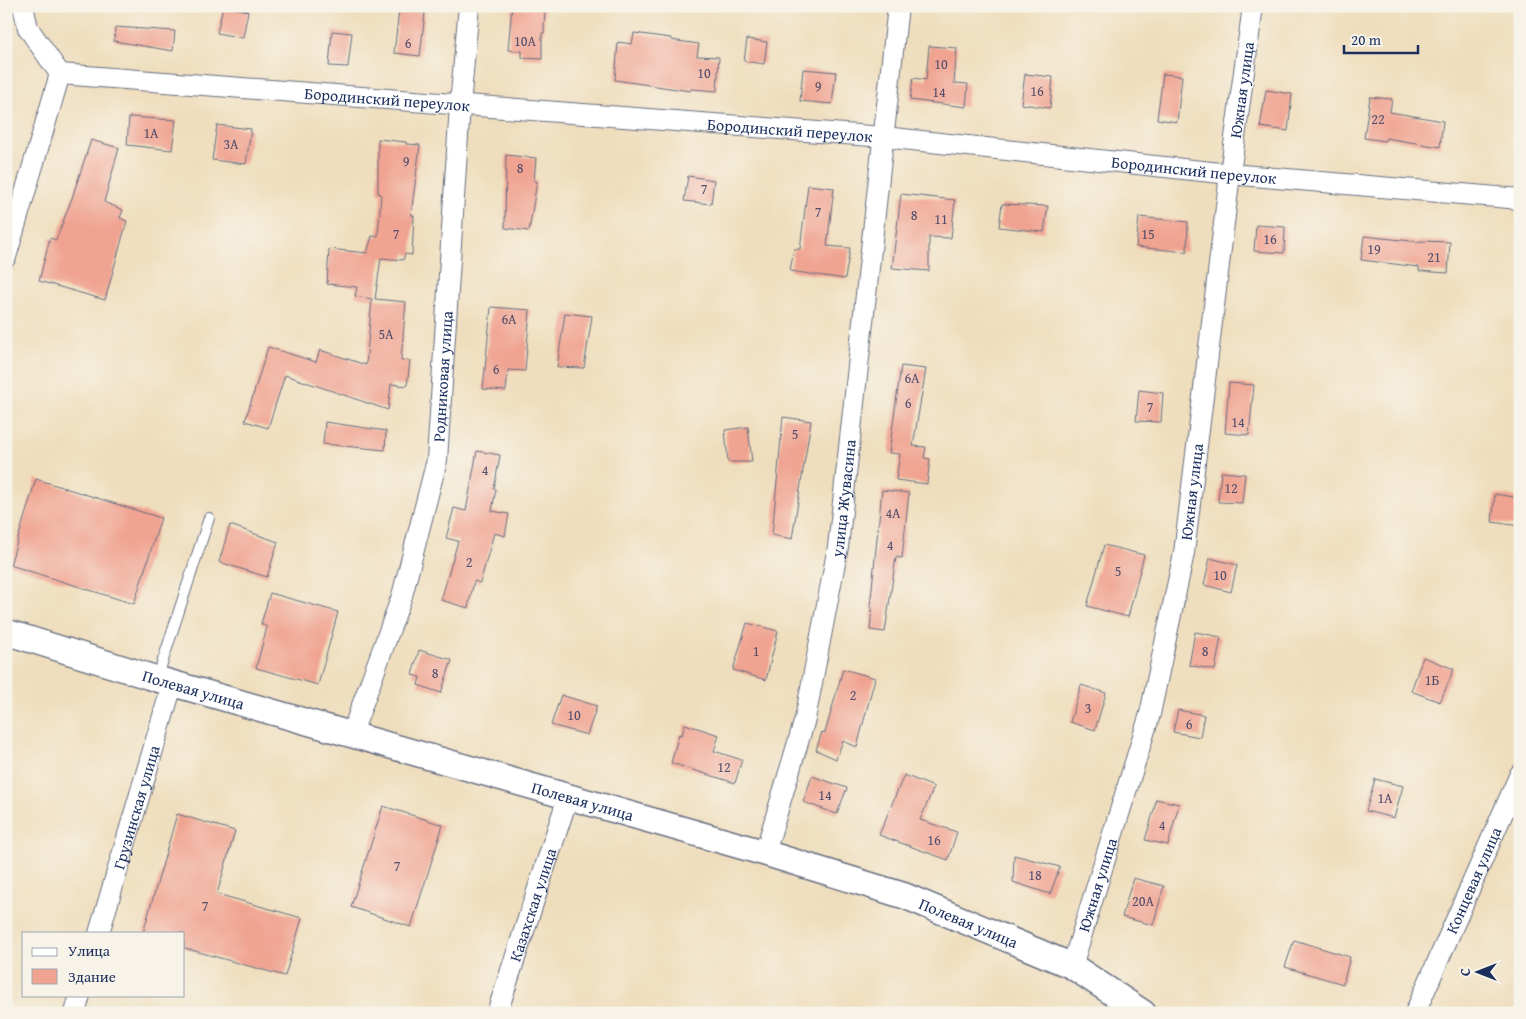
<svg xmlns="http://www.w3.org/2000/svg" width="1526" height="1019" font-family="'Gentium Book Plus',serif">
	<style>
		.building { fill: #f0a391 }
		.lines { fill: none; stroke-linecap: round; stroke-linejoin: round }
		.service-casing { stroke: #656c7f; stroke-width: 12 }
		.minor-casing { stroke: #656c7f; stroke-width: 22 }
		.tertiary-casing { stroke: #656c7f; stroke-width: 28 }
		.service { stroke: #fff; stroke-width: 10 }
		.minor { stroke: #fff; stroke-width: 20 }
		.tertiary { stroke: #fff; stroke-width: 25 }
		.labels { text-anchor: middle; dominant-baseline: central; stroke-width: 4; stroke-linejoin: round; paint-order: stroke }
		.number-label { font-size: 14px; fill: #504c6b }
		.street-label { font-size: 16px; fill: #1b2f5e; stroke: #f7f3e8 }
	</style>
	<rect width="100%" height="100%" fill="#f7f3e8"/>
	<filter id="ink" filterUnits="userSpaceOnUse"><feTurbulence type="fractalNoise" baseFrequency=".02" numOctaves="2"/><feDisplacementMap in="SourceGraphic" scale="10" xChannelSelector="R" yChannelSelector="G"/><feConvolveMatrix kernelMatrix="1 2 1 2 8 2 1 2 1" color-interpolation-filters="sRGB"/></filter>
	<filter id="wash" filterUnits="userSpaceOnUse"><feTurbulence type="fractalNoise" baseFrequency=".0096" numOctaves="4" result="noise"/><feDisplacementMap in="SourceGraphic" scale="20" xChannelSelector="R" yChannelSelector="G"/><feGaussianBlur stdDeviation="1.12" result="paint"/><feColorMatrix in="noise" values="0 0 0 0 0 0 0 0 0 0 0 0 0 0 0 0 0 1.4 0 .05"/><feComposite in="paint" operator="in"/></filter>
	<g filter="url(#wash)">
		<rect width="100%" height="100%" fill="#efdebd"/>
		<g id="blocks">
			<path class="building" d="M 223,6 L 248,11 L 243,38 L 217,33 Z
				M 512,6 L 545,6 L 544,33 L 542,33 L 542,59 L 522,58 L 522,51 L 508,50 Z
				M 399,10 L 425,13 L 420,56 L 394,53 Z
				M 115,27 L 175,31 L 173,51 L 114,41 Z
				M 332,31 L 352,33 L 348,67 L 329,66 Z
				M 634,33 L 671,38 L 671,40 L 699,44 L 697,56 L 719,57 L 717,91 L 691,89 L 690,91 L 615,80 L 618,42 L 632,44 Z
				M 747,39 L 767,42 L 764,64 L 744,61 Z
				M 929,46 L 957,48 L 954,83 L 968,84 L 966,107 L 910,100 L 913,78 L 926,80 Z
				M 803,69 L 836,72 L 832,104 L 800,101 Z
				M 1025,74 L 1053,77 L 1050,108 L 1021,104 Z
				M 1163,74 L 1182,76 L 1177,122 L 1157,119 Z
				M 1266,90 L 1292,94 L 1288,131 L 1260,127 Z
				M 1370,97 L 1392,99 L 1390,112 L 1443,121 L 1440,147 L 1386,138 L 1385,141 L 1364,138 Z
				M 129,117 L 176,120 L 172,150 L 127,145 Z
				M 217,125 L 251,129 L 246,164 L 212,160 Z
				M 378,139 L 406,142 L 406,144 L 420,145 L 411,215 L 414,215 L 412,255 L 405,254 L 403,260 L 381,258 L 375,299 L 406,302 L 401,360 L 410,361 L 407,386 L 391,384 L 388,410 L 285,375 L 268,428 L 245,421 L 268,347 L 316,362 L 320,350 L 366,365 L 372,299 L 355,296 L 357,287 L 327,284 L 329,249 L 367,253 L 372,236 L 378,237 L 381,194 L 378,193 Z
				M 91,140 L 119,148 L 104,202 L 123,210 L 120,218 L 127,221 L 105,300 L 39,281 L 50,238 L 56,240 L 72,198 Z
				M 506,155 L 536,158 L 534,181 L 537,181 L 529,231 L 505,228 Z
				M 688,176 L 714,180 L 711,204 L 684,201 Z
				M 808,185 L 834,188 L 827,246 L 850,248 L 845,279 L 790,271 L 794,249 L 800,249 Z
				M 901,194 L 955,200 L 951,238 L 929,237 L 929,271 L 892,268 Z
				M 1002,204 L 1048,206 L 1044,232 L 999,227 Z
				M 1139,217 L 1188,222 L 1187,252 L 1136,247 Z
				M 1256,225 L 1285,227 L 1284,253 L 1254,251 Z
				M 1364,236 L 1420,242 L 1420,241 L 1450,242 L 1448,273 L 1419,271 L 1419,267 L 1361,260 Z
				M 491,307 L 530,310 L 525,371 L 508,370 L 506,391 L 483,389 Z
				M 565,313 L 592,316 L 584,368 L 557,367 Z
				M 901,366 L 926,369 L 913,446 L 926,447 L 924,458 L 930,459 L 927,484 L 896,480 L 900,454 L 889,453 Z
				M 1229,383 L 1254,385 L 1249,435 L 1225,433 Z
				M 1139,390 L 1163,393 L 1161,422 L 1136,421 Z
				M 783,417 L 811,421 L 792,539 L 772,535 Z
				M 325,422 L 386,431 L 385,450 L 323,444 Z
				M 748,427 L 752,462 L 728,462 L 725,430 Z
				M 477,451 L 500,455 L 494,489 L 496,489 L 492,511 L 509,514 L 505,536 L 494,533 L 480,583 L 474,581 L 468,608 L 441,600 L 458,541 L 446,538 L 454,508 L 466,511 Z
				M 1221,472 L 1245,474 L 1242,503 L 1218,502 Z
				M 36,479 L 161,518 L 134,604 L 10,565 Z
				M 882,490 L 909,493 L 902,558 L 896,557 L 885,632 L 870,630 L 872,608 L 870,607 Z
				M 1495,494 L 1520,498 L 1520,526 L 1492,522 Z
				M 230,525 L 278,542 L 267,577 L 219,562 Z
				M 1104,545 L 1144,555 L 1128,617 L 1087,606 Z
				M 1210,558 L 1237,565 L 1231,592 L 1204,585 Z
				M 270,593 L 338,612 L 318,685 L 256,668 L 267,627 L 261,624 Z
				M 747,623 L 778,631 L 766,680 L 733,670 Z
				M 1195,632 L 1221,637 L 1215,670 L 1189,665 Z
				M 419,650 L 452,660 L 441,693 L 418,685 L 420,677 L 412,675 Z
				M 1423,657 L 1454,669 L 1440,702 L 1411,691 Z
				M 843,669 L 875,678 L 857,747 L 843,741 L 836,759 L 816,750 L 822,732 L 825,733 Z
				M 1081,685 L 1106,693 L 1095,730 L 1070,722 Z
				M 561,695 L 597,706 L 587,735 L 551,725 Z
				M 1178,710 L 1204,715 L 1200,737 L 1173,732 Z
				M 685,724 L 719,735 L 714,751 L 742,760 L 735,783 L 671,763 L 679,734 L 682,735 Z
				M 904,775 L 934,787 L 920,820 L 957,832 L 948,860 L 879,835 Z
				M 812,776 L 847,788 L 837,814 L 803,802 Z
				M 1375,779 L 1403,786 L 1394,818 L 1366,811 Z
				M 1156,799 L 1179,804 L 1168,845 L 1145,840 L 1154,810 Z
				M 383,806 L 443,825 L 411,927 L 351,907 Z
				M 177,814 L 235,831 L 217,894 L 302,918 L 285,976 L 184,948 L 184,933 L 143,933 Z
				M 1014,855 L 1060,867 L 1050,894 L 1013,882 Z
				M 1133,878 L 1164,886 L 1153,925 L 1122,917 Z
				M 1294,940 L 1350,957 L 1343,984 L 1285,967 Z"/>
		</g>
	</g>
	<g filter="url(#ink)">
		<use href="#blocks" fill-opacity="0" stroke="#656c7f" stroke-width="1"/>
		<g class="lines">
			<defs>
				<path id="service" d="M 157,679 L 209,518"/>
				<g id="minor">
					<path id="s1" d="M 60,74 L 884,137 L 1230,174 L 1520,199"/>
					<path d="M 6,257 L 60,74 L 28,28 L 23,6"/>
					<path id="s2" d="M 352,733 L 402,596 L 437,460 L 460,105 L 469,6"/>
					<path id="s3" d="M 765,853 L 805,719 L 838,547 L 898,6"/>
					<path id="s4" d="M 99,933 L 173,682"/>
					<path id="s5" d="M 1072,966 L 1150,714 L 1184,553 L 1230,174 L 1253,6"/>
					<path d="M 75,1013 L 80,995"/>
					<path id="s6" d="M 497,1013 L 568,797"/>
					<path id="s7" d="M 1415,1013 L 1520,774"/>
				</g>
				<g id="tertiary">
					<path id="s8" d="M 6,632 L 157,679 L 765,853 L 905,896 L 1072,966 L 1143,1013"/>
				</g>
			</defs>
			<use href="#service" class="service-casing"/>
			<use href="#minor" class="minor-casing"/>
			<use href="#tertiary" class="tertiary-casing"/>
			<use href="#service" class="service"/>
			<use href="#minor" class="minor"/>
			<use href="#tertiary" class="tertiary"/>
		</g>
	</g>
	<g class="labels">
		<g class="number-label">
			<text x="525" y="41">10А</text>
			<text x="408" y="43">6</text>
			<text x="941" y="64">10</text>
			<text x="704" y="73">10</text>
			<text x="818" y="86">9</text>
			<text x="1037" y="91">16</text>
			<text x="939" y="92">14</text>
			<text x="1378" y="119">22</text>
			<text x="151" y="133">1А</text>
			<text x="231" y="144">3А</text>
			<text x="406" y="161">9</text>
			<text x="520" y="168">8</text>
			<text x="704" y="189">7</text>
			<text x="818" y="212">7</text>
			<text x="914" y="215">8</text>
			<text x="941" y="219">11</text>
			<text x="396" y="234">7</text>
			<text x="1148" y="234">15</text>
			<text x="1270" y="239">16</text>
			<text x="1374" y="249">19</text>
			<text x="1434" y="257">21</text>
			<text x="509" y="319">6А</text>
			<text x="386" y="334">5А</text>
			<text x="496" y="369">6</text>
			<text x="912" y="378">6А</text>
			<text x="908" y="403">6</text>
			<text x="1150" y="407">7</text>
			<text x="1238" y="422">14</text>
			<text x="795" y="434">5</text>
			<text x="485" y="470">4</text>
			<text x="1231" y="488">12</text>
			<text x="893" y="513">4А</text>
			<text x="890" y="545">4</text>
			<text x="469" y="562">2</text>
			<text x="1118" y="571">5</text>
			<text x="1220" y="575">10</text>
			<text x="756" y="651">1</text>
			<text x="1205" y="651">8</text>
			<text x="435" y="673">8</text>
			<text x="1432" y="680">1Б</text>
			<text x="853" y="695">2</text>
			<text x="1088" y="708">3</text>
			<text x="574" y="715">10</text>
			<text x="1189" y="724">6</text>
			<text x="724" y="767">12</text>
			<text x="825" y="795">14</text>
			<text x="1385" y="798">1А</text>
			<text x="1162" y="825">4</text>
			<text x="934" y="840">16</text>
			<text x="397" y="866">7</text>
			<text x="1035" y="875">18</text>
			<text x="1143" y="901">20А</text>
			<text x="205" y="906">7</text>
		</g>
		<g class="street-label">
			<text stroke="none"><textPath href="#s5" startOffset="895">Южная улица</textPath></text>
			<text stroke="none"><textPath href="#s1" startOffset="328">Бородинский переулок</textPath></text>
			<text stroke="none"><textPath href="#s1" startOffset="732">Бородинский переулок</textPath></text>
			<text stroke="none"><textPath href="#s1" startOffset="1138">Бородинский переулок</textPath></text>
			<text stroke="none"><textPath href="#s2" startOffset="370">Родниковая улица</textPath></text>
			<text stroke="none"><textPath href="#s5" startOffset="490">Южная улица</textPath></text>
			<text stroke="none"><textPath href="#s3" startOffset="364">улица Жувасина</textPath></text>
			<text stroke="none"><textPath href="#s8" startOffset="196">Полевая улица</textPath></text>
			<text stroke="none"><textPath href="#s8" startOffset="601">Полевая улица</textPath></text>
			<text stroke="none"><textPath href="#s4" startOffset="131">Грузинская улица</textPath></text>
			<text stroke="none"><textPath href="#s7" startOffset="145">Концевая улица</textPath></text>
			<text stroke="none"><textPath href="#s5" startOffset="85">Южная улица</textPath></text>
			<text stroke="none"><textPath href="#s6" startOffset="114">Казахская улица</textPath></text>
			<text stroke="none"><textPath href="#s8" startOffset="1006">Полевая улица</textPath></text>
		</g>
	</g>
	<rect width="1526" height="1019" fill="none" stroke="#f7f3e8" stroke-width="25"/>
	<rect x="22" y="932" width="162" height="65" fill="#f7f3e8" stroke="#9fa5b1"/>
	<rect x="32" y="948" width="25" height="8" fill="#ffffff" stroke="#9fa5b1"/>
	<text x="68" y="956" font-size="15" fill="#1b2f5e">Улица</text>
	<rect x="32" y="969" width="25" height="15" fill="#f0a391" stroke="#9fa5b1"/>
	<text x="68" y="982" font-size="15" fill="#1b2f5e">Здание</text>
	<g transform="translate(1478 972) rotate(270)" stroke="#f7f3e8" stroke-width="4" paint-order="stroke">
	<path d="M0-4L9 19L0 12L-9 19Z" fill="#1b2f5e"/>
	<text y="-8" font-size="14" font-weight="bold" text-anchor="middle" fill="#1b2f5e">С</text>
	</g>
	<path d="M1344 45v8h74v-8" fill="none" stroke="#1b2f5e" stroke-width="2.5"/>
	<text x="1351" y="45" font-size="15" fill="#1b2f5e" stroke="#f7f3e8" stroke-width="4" paint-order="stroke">20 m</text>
</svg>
